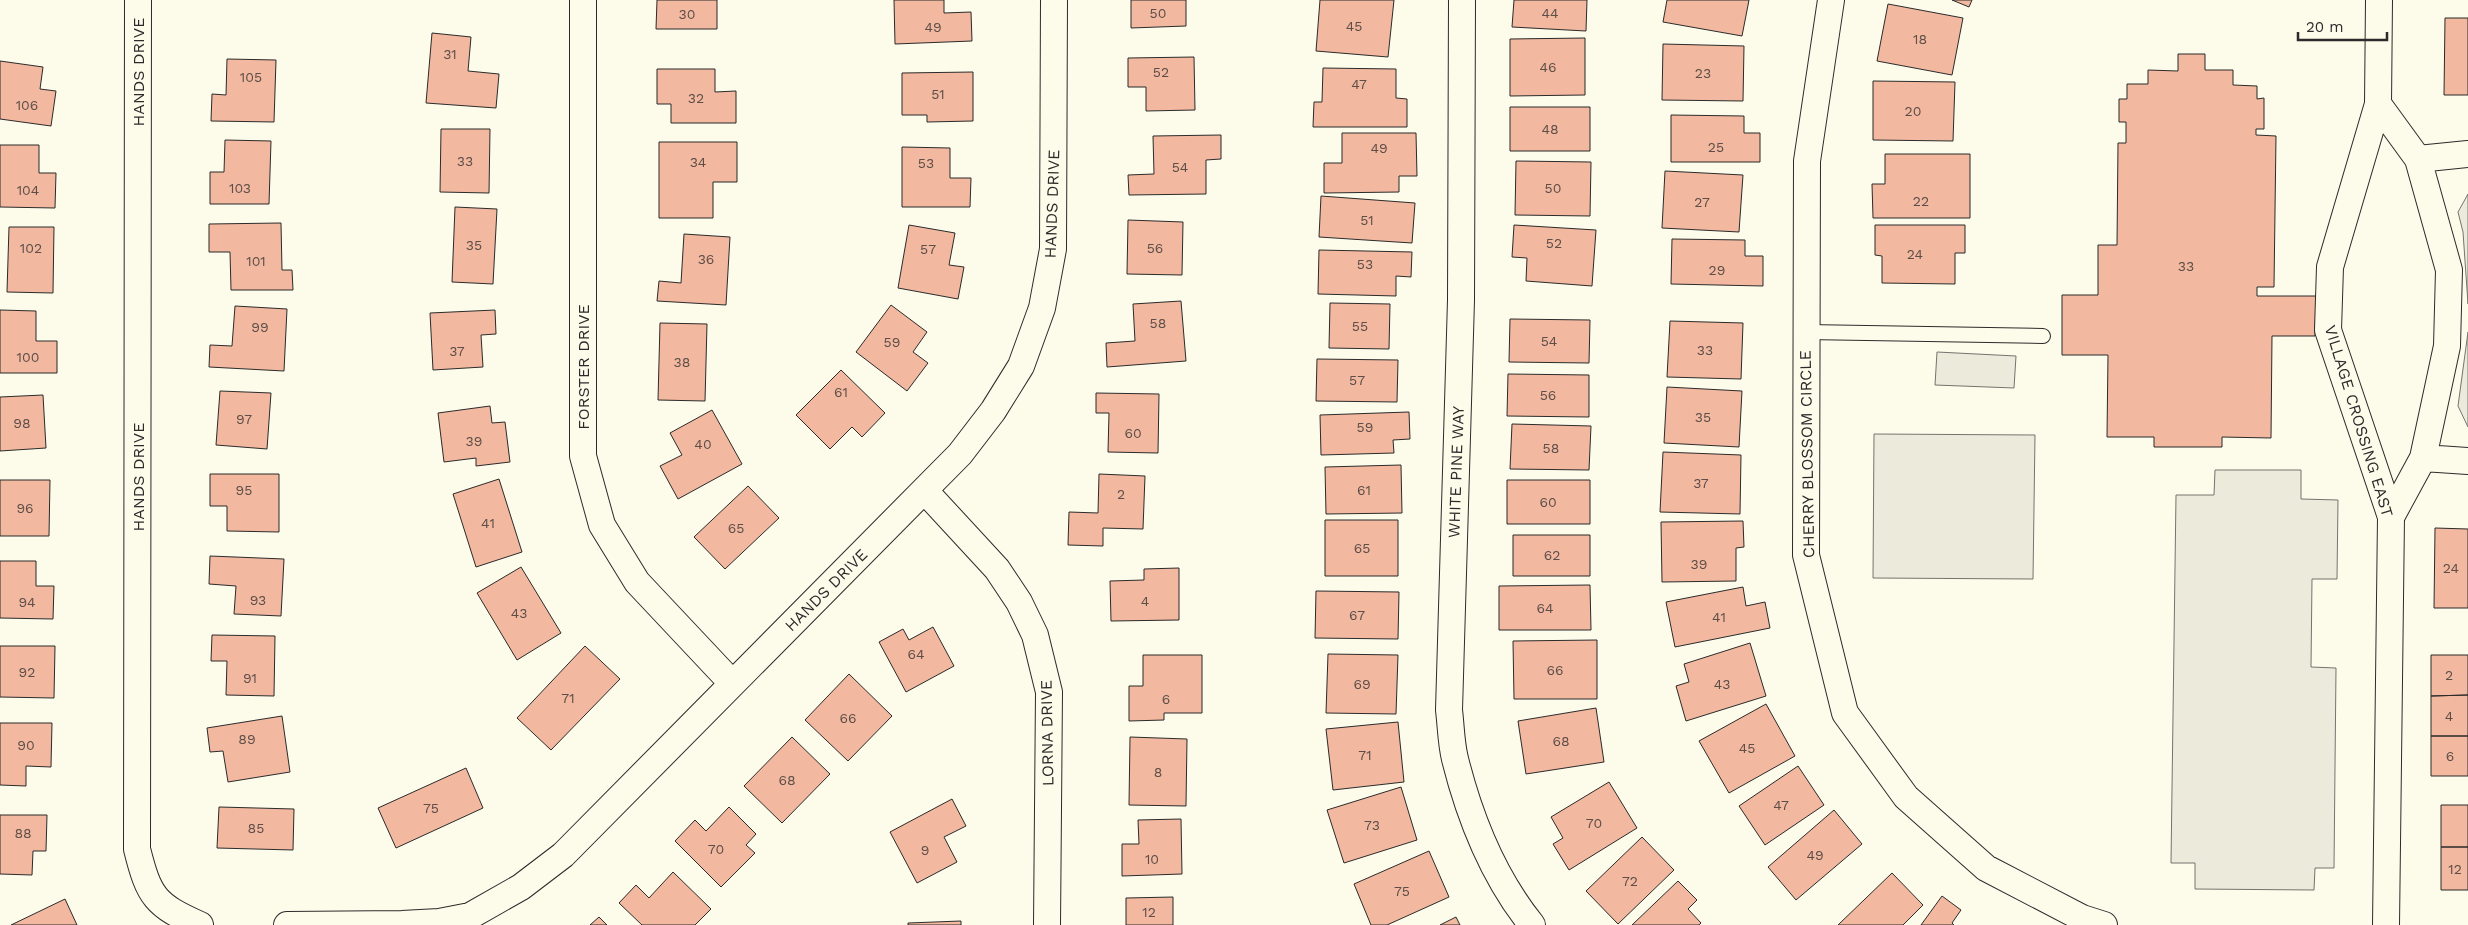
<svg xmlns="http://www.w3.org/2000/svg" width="2468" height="925" font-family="'Work Sans',sans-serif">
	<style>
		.green { fill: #ecebdb; stroke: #74746e }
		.parking { fill: #eceadb; stroke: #74746e }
		.building { fill: #f2b8a0; stroke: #2b2b2b }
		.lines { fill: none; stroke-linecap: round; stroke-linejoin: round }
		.service-casing { stroke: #2b2b2b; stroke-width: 16 }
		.minor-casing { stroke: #2b2b2b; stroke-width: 28 }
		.service { stroke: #fdfbea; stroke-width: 14 }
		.minor { stroke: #fdfbea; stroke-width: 26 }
		.labels { text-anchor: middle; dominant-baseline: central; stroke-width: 4; stroke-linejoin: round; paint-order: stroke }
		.number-label { font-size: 14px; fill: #5d4e48 }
		.street-label { font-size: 16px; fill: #2b2b2b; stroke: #fdfbea }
	</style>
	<rect width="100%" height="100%" fill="#fdfbea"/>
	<path class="green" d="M 2468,194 L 2468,304 L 2463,232 L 2458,212 Z
		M 2468,332 L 2468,427 L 2458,406 Z
		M 1874,434 L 2035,435 L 2033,579 L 1873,578 Z"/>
	<path class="parking" d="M 1937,352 L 2016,356 L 2014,388 L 1935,385 Z
		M 2215,470 L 2301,470 L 2301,499 L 2338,500 L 2337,579 L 2312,579 L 2311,667 L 2336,668 L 2334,868 L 2315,868 L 2314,890 L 2195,889 L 2195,863 L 2171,863 L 2176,495 L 2214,495 Z"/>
	<path class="building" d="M 657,0 L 717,0 L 717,29 L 656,29 Z
		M 894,0 L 944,0 L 944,13 L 971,12 L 972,41 L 895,44 Z
		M 1131,0 L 1186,0 L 1186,26 L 1131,28 Z
		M 1320,0 L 1394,0 L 1388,57 L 1316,51 Z
		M 1514,0 L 1587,0 L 1586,31 L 1512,27 Z
		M 1667,0 L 1749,0 L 1742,36 L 1663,22 Z
		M 1952,0 L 1972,0 L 1969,7 Z
		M 1888,4 L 1963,18 L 1952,75 L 1877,61 Z
		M 2445,18 L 2468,18 L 2468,95 L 2444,95 Z
		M 432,33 L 471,37 L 468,71 L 499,74 L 496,108 L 426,103 Z
		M 1585,38 L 1585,95 L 1510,96 L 1510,39 Z
		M 1663,44 L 1744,46 L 1743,101 L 1662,100 Z
		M 2178,54 L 2205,54 L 2205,70 L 2233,70 L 2233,85 L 2257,86 L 2257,99 L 2264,98 L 2264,129 L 2256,129 L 2256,135 L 2276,136 L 2274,287 L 2257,287 L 2257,296 L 2316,296 L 2315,336 L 2272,336 L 2271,438 L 2222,437 L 2222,447 L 2154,447 L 2154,437 L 2107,437 L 2108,355 L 2062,355 L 2062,295 L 2098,295 L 2098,245 L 2117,245 L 2118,143 L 2126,143 L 2126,122 L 2119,122 L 2119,99 L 2127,99 L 2127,84 L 2148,84 L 2148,70 L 2178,71 Z
		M 1194,57 L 1195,110 L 1146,111 L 1146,87 L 1128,87 L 1128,58 Z
		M 227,59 L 276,60 L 274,122 L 211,121 L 212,94 L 226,95 Z
		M 0,61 L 43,67 L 40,89 L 56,91 L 51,126 L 0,119 Z
		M 1323,68 L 1396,69 L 1396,98 L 1407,99 L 1407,127 L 1313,127 L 1314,102 L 1322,102 Z
		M 657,69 L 715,69 L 715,92 L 736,91 L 736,123 L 671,123 L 671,104 L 657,104 Z
		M 973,72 L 973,121 L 927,122 L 927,115 L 902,115 L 902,73 Z
		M 1873,81 L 1955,82 L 1953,141 L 1873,140 Z
		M 1510,107 L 1590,107 L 1590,151 L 1510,151 Z
		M 1671,115 L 1744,116 L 1744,133 L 1760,133 L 1760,162 L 1671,162 Z
		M 441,129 L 490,129 L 489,193 L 440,192 Z
		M 1342,133 L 1416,133 L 1417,176 L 1399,176 L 1399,192 L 1324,193 L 1324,163 L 1342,163 Z
		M 1221,135 L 1221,159 L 1206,160 L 1206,194 L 1129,195 L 1128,175 L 1154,174 L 1153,136 Z
		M 225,140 L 271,141 L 269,204 L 210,204 L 210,172 L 224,172 Z
		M 659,142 L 737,142 L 737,182 L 713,182 L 713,218 L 659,218 Z
		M 0,145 L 39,145 L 39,173 L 56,173 L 55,208 L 0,207 Z
		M 902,147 L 950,148 L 950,178 L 971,178 L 970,207 L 902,207 Z
		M 1885,154 L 1970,154 L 1970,218 L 1873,218 L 1872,184 L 1885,184 Z
		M 1516,161 L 1591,162 L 1590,216 L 1515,215 Z
		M 1665,171 L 1743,175 L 1739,232 L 1662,228 Z
		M 1321,196 L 1415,203 L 1412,243 L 1319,237 Z
		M 455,207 L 497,209 L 493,284 L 452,282 Z
		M 1128,220 L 1183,222 L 1182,275 L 1127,274 Z
		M 281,223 L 282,270 L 292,270 L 293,290 L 231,290 L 230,252 L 209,252 L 209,224 Z
		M 909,225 L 955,233 L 949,265 L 964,267 L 958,299 L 898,288 Z
		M 1514,225 L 1596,230 L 1592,286 L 1526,281 L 1527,258 L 1512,257 Z
		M 1875,225 L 1965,225 L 1965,253 L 1955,253 L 1955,284 L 1882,283 L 1882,256 L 1875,255 Z
		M 9,227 L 54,227 L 53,293 L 7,292 Z
		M 684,234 L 730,237 L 726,305 L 657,301 L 659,281 L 681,283 Z
		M 1672,239 L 1745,240 L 1745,256 L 1763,256 L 1763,286 L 1671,284 Z
		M 1319,250 L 1412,252 L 1411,277 L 1396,276 L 1396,296 L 1318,294 Z
		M 1181,301 L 1186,361 L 1107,367 L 1106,343 L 1135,341 L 1133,304 Z
		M 1330,303 L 1390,304 L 1389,349 L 1329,348 Z
		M 891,305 L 927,332 L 913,352 L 928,363 L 907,391 L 856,352 Z
		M 235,306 L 287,309 L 284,371 L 209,367 L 210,345 L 232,346 Z
		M 0,310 L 36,311 L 36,341 L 57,341 L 57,373 L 0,373 Z
		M 495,310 L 496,334 L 481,335 L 483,367 L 433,370 L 430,313 Z
		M 1510,319 L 1590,320 L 1589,363 L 1509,362 Z
		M 1670,321 L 1743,323 L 1741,379 L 1667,377 Z
		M 660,323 L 707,324 L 705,401 L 658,400 Z
		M 1317,359 L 1398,360 L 1397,402 L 1316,401 Z
		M 841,370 L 885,413 L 862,437 L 852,427 L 830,449 L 796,415 Z
		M 1508,374 L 1589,375 L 1589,417 L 1507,416 Z
		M 1667,387 L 1742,391 L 1739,447 L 1664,443 Z
		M 220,391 L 271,393 L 267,449 L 216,445 Z
		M 1096,393 L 1159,394 L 1158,453 L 1108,452 L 1109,413 L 1096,413 Z
		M 43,395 L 46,448 L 0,451 L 0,397 Z
		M 490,406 L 492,423 L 505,422 L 510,462 L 476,466 L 476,458 L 444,462 L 438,413 Z
		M 712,410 L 742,464 L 678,499 L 660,466 L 682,455 L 670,433 Z
		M 1409,412 L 1410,439 L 1393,440 L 1394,453 L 1321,455 L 1320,415 Z
		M 1512,424 L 1591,426 L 1589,470 L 1510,469 Z
		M 1663,452 L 1741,455 L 1740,514 L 1660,512 Z
		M 1401,465 L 1402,513 L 1326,514 L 1325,467 Z
		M 210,474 L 279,474 L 279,532 L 227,531 L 227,506 L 210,506 Z
		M 1099,474 L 1145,476 L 1143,529 L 1103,528 L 1103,546 L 1068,545 L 1069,512 L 1098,513 Z
		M 499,479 L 522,552 L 476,567 L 453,494 Z
		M 0,480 L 50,480 L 49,536 L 0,536 Z
		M 1507,480 L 1590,480 L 1590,524 L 1507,524 Z
		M 748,486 L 779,518 L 725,569 L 694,537 Z
		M 1325,520 L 1398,520 L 1398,576 L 1325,576 Z
		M 1743,521 L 1744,547 L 1736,548 L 1736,581 L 1662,582 L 1661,522 Z
		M 2435,528 L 2468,529 L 2468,608 L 2434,608 Z
		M 1513,535 L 1590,535 L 1590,576 L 1513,576 Z
		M 210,556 L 284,559 L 281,616 L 234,614 L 236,586 L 209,584 Z
		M 0,561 L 36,561 L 36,586 L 54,586 L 53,619 L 0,618 Z
		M 521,567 L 561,633 L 517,660 L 477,593 Z
		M 1179,568 L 1179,620 L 1111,621 L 1110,581 L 1144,580 L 1144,569 Z
		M 1590,585 L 1591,630 L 1499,630 L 1499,586 Z
		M 1743,587 L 1746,606 L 1765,602 L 1770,628 L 1675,647 L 1666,602 Z
		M 1316,591 L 1399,592 L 1398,639 L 1315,638 Z
		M 933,627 L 954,666 L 906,692 L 879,642 L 903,629 L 909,640 Z
		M 212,635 L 275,636 L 274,696 L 226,695 L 227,661 L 211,661 Z
		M 1597,640 L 1597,699 L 1514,699 L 1513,641 Z
		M 1750,643 L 1766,696 L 1686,721 L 1676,686 L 1689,682 L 1684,664 Z
		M 0,646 L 55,646 L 54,698 L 0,697 Z
		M 585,646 L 620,679 L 551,750 L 517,718 Z
		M 1328,654 L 1398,655 L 1396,714 L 1326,713 Z
		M 1143,655 L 1202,655 L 1202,713 L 1164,713 L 1164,720 L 1129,721 L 1129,686 L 1143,686 Z
		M 2431,655 L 2468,655 L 2468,695 L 2431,696 Z
		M 849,674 L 892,716 L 848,761 L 805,720 Z
		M 2468,695 L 2468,736 L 2431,736 L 2431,696 Z
		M 1766,704 L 1795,756 L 1729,793 L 1699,741 Z
		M 1596,708 L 1604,762 L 1526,774 L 1518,721 Z
		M 282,716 L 290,772 L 228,782 L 223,751 L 210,752 L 207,728 Z
		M 1398,722 L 1404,782 L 1333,790 L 1326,729 Z
		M 0,723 L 52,723 L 51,767 L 26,766 L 26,786 L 0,785 Z
		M 2431,736 L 2468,736 L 2468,776 L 2431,776 Z
		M 792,737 L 830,774 L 782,823 L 744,786 Z
		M 1130,737 L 1187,739 L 1186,806 L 1129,805 Z
		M 1798,766 L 1824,805 L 1765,845 L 1739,806 Z
		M 466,768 L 483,808 L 396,848 L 378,808 Z
		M 1609,782 L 1637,828 L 1569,870 L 1553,844 L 1563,838 L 1551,817 Z
		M 1401,787 L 1417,840 L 1344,863 L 1327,810 Z
		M 952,799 L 966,826 L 944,837 L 957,862 L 917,883 L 890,832 Z
		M 2441,805 L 2468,805 L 2468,847 L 2441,847 Z
		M 219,807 L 294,809 L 293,850 L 217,848 Z
		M 729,807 L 756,834 L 746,845 L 755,853 L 721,887 L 675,841 L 695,820 L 706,831 Z
		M 1834,810 L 1862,844 L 1796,900 L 1768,867 Z
		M 0,815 L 47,815 L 46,851 L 33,851 L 32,875 L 0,874 Z
		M 1181,819 L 1182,874 L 1122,876 L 1122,844 L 1139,844 L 1138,820 Z
		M 1642,837 L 1674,870 L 1618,924 L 1586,891 Z
		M 2441,847 L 2468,847 L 2468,890 L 2441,890 Z
		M 1429,851 L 1449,897 L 1387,925 L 1371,925 L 1354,884 Z
		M 673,872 L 711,909 L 695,925 L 642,925 L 619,903 L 636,885 L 649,898 Z
		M 1892,873 L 1923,905 L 1903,925 L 1838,925 Z
		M 1678,881 L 1697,900 L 1688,909 L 1701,923 L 1699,925 L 1632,925 Z
		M 1942,896 L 1961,910 L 1952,923 L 1954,925 L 1921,925 Z
		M 1173,897 L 1173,925 L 1126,925 L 1126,898 Z
		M 65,899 L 77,925 L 11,925 Z
		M 599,917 L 607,925 L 590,925 Z
		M 1456,917 L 1460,925 L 1440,925 Z
		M 961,921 L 961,925 L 908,925 L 908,923 Z"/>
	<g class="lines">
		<defs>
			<path id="service" d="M 1806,332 L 2043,336"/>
			<path id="minor" d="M 138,0 L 137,849 C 149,897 155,905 200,925
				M 583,0 L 583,456 L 602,525 L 637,582 L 732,683
				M 1462,0 L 1461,300 L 1449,710 C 1451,726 1451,743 1455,759 C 1470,819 1494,878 1532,925
				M 1831,0 L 1807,161 L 1806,555 L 1845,713 L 1906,797 L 1986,868 L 2082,918 L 2104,925
				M 2379,0 L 2378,104 L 2418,159 L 2449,270 L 2447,346 L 2423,458 L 2391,517
				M 2378,104 L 2330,267 L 2328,330 L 2391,517 L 2386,925
				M 2418,159 L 2468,154
				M 2423,458 L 2468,461
				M 925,491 L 997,569 L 1019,602 L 1035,635 L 1049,692 L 1047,925
				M 287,925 L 402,924 L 439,922 L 470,916 L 521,887 L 563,855 L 960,454 L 993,411 L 1021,366 L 1042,308 L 1053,249 L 1054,0"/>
		</defs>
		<use href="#service" class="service-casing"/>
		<use href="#minor" class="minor-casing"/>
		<use href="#service" class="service"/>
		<use href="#minor" class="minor"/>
	</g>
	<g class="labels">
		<g class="number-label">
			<text x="1158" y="13">50</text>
			<text x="1550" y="13">44</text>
			<text x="687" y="14">30</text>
			<text x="1354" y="26">45</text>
			<text x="933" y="27">49</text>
			<text x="1920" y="39">18</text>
			<text x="450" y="54">31</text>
			<text x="1548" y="67">46</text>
			<text x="1161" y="72">52</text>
			<text x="1703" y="73">23</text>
			<text x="251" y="77">105</text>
			<text x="1359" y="84">47</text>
			<text x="938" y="94">51</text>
			<text x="696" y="98">32</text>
			<text x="27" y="105">106</text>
			<text x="1913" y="111">20</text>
			<text x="1550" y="129">48</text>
			<text x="1716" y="147">25</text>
			<text x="1379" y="148">49</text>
			<text x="465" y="161">33</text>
			<text x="698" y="162">34</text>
			<text x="926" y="163">53</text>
			<text x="1180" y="167">54</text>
			<text x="240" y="188">103</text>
			<text x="1553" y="188">50</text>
			<text x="28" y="190">104</text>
			<text x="1921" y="201">22</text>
			<text x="1702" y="202">27</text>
			<text x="1367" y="220">51</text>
			<text x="1554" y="243">52</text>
			<text x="474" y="245">35</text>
			<text x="31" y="248">102</text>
			<text x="1155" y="248">56</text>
			<text x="928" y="249">57</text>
			<text x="1915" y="254">24</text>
			<text x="706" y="259">36</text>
			<text x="256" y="261">101</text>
			<text x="1365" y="264">53</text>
			<text x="2186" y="266">33</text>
			<text x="1717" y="270">29</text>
			<text x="1158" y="323">58</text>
			<text x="1360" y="326">55</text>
			<text x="260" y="327">99</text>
			<text x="1549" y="341">54</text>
			<text x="892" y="342">59</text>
			<text x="1705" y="350">33</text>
			<text x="457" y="351">37</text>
			<text x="28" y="357">100</text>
			<text x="682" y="362">38</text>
			<text x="1357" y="380">57</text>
			<text x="841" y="392">61</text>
			<text x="1548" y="395">56</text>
			<text x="1703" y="417">35</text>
			<text x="244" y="419">97</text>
			<text x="22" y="423">98</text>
			<text x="1365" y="427">59</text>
			<text x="1133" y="433">60</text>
			<text x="474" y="441">39</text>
			<text x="703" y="444">40</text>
			<text x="1551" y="448">58</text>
			<text x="1701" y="483">37</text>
			<text x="244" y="490">95</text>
			<text x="1364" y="490">61</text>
			<text x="1121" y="494">2</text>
			<text x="1548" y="502">60</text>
			<text x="25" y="508">96</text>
			<text x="488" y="523">41</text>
			<text x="736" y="528">65</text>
			<text x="1362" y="548">65</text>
			<text x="1552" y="555">62</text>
			<text x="1699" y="564">39</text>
			<text x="2451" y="568">24</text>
			<text x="258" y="600">93</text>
			<text x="1145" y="601">4</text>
			<text x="27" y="602">94</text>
			<text x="1545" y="608">64</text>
			<text x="519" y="613">43</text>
			<text x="1357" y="615">67</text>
			<text x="1719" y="617">41</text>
			<text x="916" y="654">64</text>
			<text x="1555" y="670">66</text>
			<text x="27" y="672">92</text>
			<text x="2449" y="675">2</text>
			<text x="250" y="678">91</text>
			<text x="1362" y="684">69</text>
			<text x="1722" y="684">43</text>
			<text x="568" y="698">71</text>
			<text x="1166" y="699">6</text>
			<text x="2449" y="716">4</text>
			<text x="848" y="718">66</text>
			<text x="247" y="739">89</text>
			<text x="1561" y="741">68</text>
			<text x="26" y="745">90</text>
			<text x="1747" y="748">45</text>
			<text x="1365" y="755">71</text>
			<text x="2450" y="756">6</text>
			<text x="1158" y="772">8</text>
			<text x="787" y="780">68</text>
			<text x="1781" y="805">47</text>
			<text x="431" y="808">75</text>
			<text x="1594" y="823">70</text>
			<text x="1372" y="825">73</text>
			<text x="256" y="828">85</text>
			<text x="23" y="833">88</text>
			<text x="716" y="849">70</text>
			<text x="925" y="850">9</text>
			<text x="1815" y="855">49</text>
			<text x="1152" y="859">10</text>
			<text x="2455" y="869">12</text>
			<text x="1630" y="881">72</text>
			<text x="1402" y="891">75</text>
			<text x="1149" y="912">12</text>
		</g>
		<g class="street-label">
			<text transform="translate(138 72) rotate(-90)">HANDS DRIVE</text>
			<text transform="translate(1052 204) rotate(-88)">HANDS DRIVE</text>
			<text transform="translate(583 367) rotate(-90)">FORSTER DRIVE</text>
			<text transform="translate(2359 421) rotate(73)">VILLAGE CROSSING EAST</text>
			<text transform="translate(1807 454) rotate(-91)">CHERRY BLOSSOM CIRCLE</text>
			<text transform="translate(1456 472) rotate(-88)">WHITE PINE WAY</text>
			<text transform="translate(138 477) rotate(-90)">HANDS DRIVE</text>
			<text transform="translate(826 590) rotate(-45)">HANDS DRIVE</text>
			<text transform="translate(1047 733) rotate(-91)">LORNA DRIVE</text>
		</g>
	</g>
	<path d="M2298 32v8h89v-8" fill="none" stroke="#2b2b2b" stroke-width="2.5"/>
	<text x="2306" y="32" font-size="15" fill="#2b2b2b" stroke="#fdfbea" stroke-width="4" paint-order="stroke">20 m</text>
</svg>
